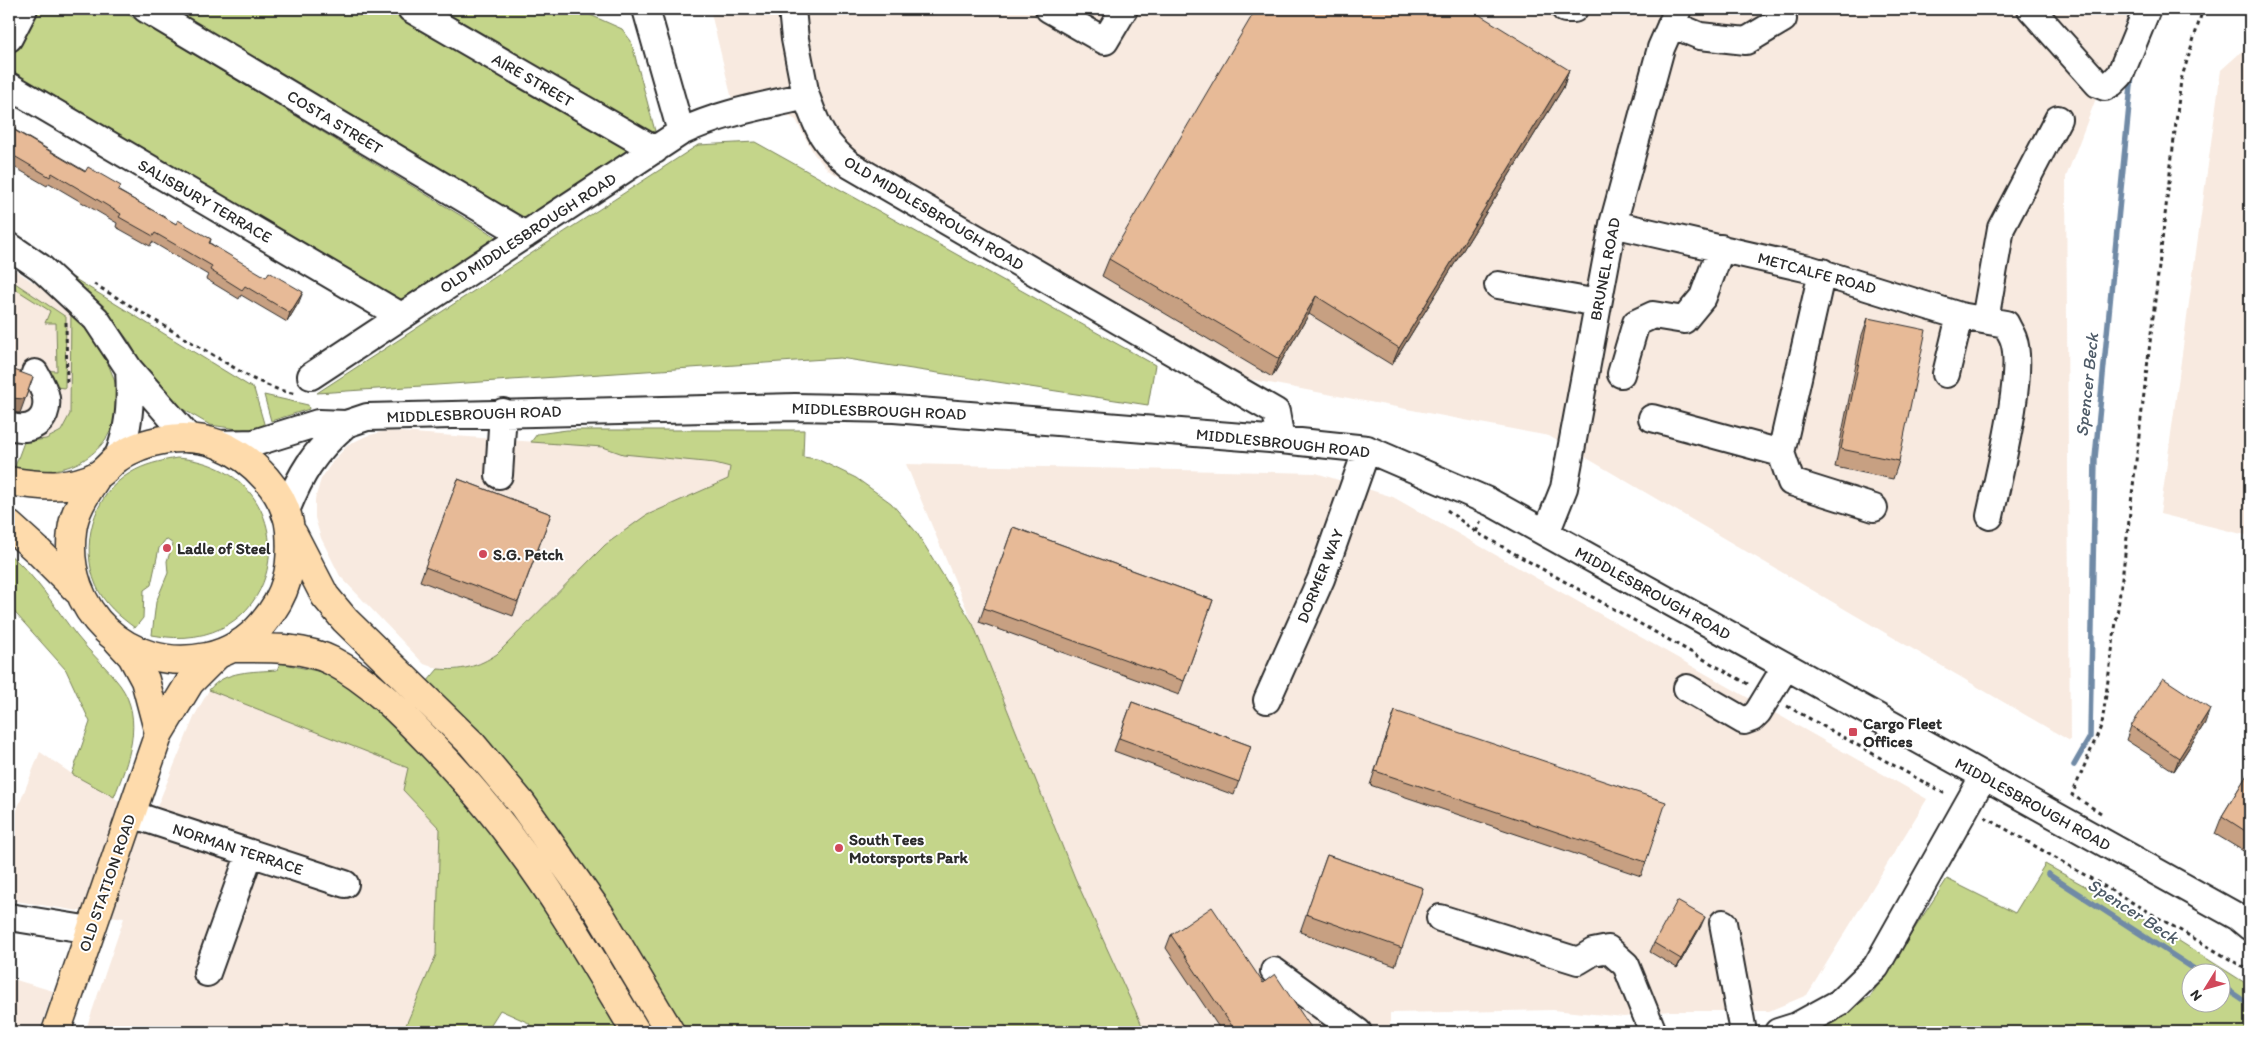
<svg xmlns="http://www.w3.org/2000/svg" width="2259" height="1041" font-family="Itim,sans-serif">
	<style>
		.built { fill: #f8eae0 }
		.green { fill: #c4d58a; stroke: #78805a; fill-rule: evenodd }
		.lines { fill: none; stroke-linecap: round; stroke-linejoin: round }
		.stream { stroke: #708aa6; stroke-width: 5.5 }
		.minor-casing { stroke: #2b2b2b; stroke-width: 30 }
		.major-casing { stroke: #2b2b2b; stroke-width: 31 }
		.highway-casing { stroke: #2b2b2b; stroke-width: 31 }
		.path { stroke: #2b2b2b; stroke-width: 3; stroke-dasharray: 4 4; stroke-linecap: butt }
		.minor { stroke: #fff; stroke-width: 26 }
		.major { stroke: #fedbac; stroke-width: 28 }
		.highway { stroke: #fedbac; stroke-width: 28 }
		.wall { fill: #c7a082; stroke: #2b2b2b }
		.shaded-wall { fill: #a2826a; stroke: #2b2b2b }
		.building { fill: #e7ba97; stroke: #2b2b2b }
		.poi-dot { fill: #d1495b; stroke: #fff; stroke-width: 2 }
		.labels { text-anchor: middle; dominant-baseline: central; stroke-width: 4; stroke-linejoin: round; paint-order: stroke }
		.street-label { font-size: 16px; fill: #2b2b2b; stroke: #fff }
		.poi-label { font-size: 16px; font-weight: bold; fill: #2b2b2b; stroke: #fff; text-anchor: start }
		.water-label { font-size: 18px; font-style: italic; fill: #4e5b68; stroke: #fff }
	</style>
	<rect width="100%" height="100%" fill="#fff"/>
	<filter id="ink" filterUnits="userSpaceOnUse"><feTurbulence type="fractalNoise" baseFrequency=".02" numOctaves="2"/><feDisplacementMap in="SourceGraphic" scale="10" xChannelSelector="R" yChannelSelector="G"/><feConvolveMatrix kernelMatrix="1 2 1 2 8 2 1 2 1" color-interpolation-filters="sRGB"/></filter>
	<g filter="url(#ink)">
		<path class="built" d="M 710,9 L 2130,9 L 2066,177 L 2070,741 L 1549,436 L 1184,367 L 828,170 L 814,154 L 796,120 L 785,114 L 737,120 Z
			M 2250,44 L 2250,536 L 2160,514 L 2221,70 Z
			M 9,266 L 71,307 L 70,414 L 61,430 L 46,439 L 9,443 Z
			M 386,431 L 603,447 L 623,454 L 715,463 L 730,467 L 728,479 L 648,515 L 605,545 L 497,654 L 484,662 L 469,668 L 438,669 L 424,664 L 340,576 L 321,538 L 315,518 L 315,499 L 321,479 L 333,461 L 348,445 L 366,436 Z
			M 906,464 L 1316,473 L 1393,497 L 1927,799 L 1807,995 L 1769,1011 L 1669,1011 L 1624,1017 L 1553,1010 L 1390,1013 L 1390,1032 L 1145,1032 L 1075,878 L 973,624 Z
			M 209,690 L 408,768 L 403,790 L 440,829 L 436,955 L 403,1032 L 85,1032 L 124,918 L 9,900 L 9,830 L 40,752 L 72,774 L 114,797 L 131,814 L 149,826 L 195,715 Z
			M 9,978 L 53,991 L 39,1032 L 9,1032 Z"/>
		<path class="green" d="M 31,9 L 119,9 L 498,238 L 396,307 L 9,79 L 9,53 Z
			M 151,9 L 388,9 L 617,141 L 625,148 L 627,153 L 519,226 Z
			M 437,9 L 587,9 L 586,13 L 622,29 L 631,41 L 655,131 L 649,134 Z
			M 755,142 L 1155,365 L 1148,405 L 840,358 L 317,393 L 698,145 Z
			M 67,274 L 254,389 L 265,427 L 252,431 L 210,425 L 174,404 L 149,376 L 129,341 L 111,318 L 66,275 Z
			M 9,279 L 66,317 L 65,388 L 45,386 L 39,370 L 57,371 L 56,323 L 45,323 L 50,311 L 9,285 Z
			M 71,307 C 86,329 104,351 113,376 C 128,418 103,460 60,469 C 46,472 28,470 14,469 L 24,442 L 46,439 L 61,431 L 70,414 Z
			M 264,395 L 308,405 L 309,409 L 271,421 Z
			M 567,430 L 804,430 L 803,457 L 817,459 L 856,478 L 891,503 L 917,533 L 973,624 L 1075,878 L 1145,1032 L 686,1032 L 642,957 L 562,842 L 427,682 L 438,669 C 461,671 478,667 497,654 L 605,545 L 645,516 L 728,479 L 730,467 L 715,463 L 623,454 L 603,447 L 531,442 L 537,434 Z
			M 177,458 C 314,468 293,662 152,635 L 156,602 L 168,573 L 167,561 L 173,544 L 166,539 L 159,548 L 151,585 L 144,590 L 143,618 L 135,628 C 119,616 104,604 96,585 C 80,547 92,495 130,473 C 145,464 160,461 177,458 Z
			M 9,554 C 37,577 55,608 77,636 C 90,653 107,667 120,685 C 145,719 128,763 114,797 L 72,774 L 90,722 L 66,670 L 9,606 Z
			M 280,663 L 326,673 L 367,696 L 426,757 L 495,837 L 547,913 L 621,1032 L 533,1032 L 529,1023 L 500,1010 L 486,1032 L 403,1032 L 436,955 L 440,829 L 403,790 L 408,768 L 209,690 C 225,670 253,672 277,670 Z
			M 2045,864 L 2143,918 L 2250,986 L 2250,1032 L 1743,1032 L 1816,1028 L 1870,997 L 1947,879 L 2015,913 ZM 2192,974 L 2222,974 L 2222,1004 L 2192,1004 Z"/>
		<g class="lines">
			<path class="stream" d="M 2074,765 L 2090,737 L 2095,458 L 2132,75
				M 2048,874 L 2202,974
				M 2222,986 L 2250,1005"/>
			<defs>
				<path id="minor" d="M 146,9 L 525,235
					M 411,9 L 655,150
					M 646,9 L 681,132
					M 792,9 L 795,39 L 806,96
					M 1049,9 L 1105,41 L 1124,9
					M 1565,9 L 1574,9
					M 2031,9 L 2098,84 L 2105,87 L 2112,83 L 2120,75 L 2147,9
					M 1671,24 L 1700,36 L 1746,41 L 1783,19
					M 9,38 L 24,9
					M 9,86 L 401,316
					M 1613,224 L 1809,269 L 1960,316 L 1946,374
					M 9,246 L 40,267 L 96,319 L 129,369 L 190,439
					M 1498,285 L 1598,303
					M 1960,316 L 2006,324 C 2008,329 2011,333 2013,338 C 2026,371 1998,478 1990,516
					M 1985,320 L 2001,228 L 2058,119
					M 1621,374 L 1636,323 L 1653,315 L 1684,320 L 1703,297 L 1721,248
					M 311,376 L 681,132 C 720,113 764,106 806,96 C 818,129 822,142 850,165 L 1276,412 L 1281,440
					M 1652,418 L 1781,453 L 1822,272
					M 9,426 C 30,433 49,422 46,398 C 45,390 39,380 35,373
					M 217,444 L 254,443 L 318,423 L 346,424 L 367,417 L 795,407 L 894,409 L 1281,440 L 1367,449 L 1490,502 L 2238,917 L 2250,927
					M 1781,453 L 1791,482 L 1874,508
					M 117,459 C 130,426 131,404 129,369
					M 499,475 L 503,412
					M 285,513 C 301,473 313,453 346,424
					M 1546,533 L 1564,488 L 1613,224 L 1661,48 L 1678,9
					M 1687,688 L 1744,721 L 1752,718 L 1758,712 L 1786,666
					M 1267,700 L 1321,579 L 1367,449
					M 131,814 L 345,884
					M 9,917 L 91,930
					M 1440,918 L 1578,961 L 1593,952 L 1608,949 L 1626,965 L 1653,1032
					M 1723,923 L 1743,1032
					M 1274,971 L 1358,1032
					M 207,973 L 250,853
					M 1778,1032 L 1797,1026 L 1839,1003 L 1876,967 L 1983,777"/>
				<path id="major" d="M 118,641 L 132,656 L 145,680 L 159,733
					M 56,1032 L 159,733 L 190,682 L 217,655"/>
				<path id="highway" d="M 9,481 C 38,486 71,490 98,475 C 105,471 110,464 116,459 C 144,439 185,432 218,444 C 253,458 287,493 290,531 C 293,568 287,595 263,623 C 249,640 229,652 207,657 C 128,674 62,610 72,531 C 74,510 87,492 98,475
					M 9,525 L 38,551 L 77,590
					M 293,534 L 325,596 L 345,620 L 471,743 L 522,804 L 599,913 L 670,1032
					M 232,648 C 265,648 303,646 332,661 C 370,681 399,711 428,741 C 460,774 491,809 518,847 C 562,906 598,970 636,1032"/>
			</defs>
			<use href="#minor" class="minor-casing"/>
			<use href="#major" class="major-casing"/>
			<use href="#highway" class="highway-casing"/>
			<path class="path" d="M 94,284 L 253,379 L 279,390 L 296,394
				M 66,322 L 67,385
				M 1447,510 L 1476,532 L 1748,684
				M 1476,532 L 1481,521
				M 1787,706 L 1947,795
				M 2101,813 L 2072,795 L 2102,724 L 2123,571 L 2181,80 L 2203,9
				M 1985,817 L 2250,971"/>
			<use href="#minor" class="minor"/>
			<use href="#major" class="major"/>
			<use href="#highway" class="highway"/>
		</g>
		<path class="wall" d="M 1569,70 L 1563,88 L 1392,365 L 1309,314 L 1272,377 L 1102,276 L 1109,259 Z
			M 9,121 L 15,130 L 119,191 L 176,224 L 211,239 L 210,243 L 299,302 L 287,322 L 241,295 L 239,299 L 206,279 L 208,275 L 152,242 L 150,246 L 116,227 L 117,223 L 49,183 L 47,186 L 9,164 Z
			M 1868,318 L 1899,461 L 1893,479 L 1835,467 L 1862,335 Z
			M 458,479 L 551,514 L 513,616 L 420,581 Z
			M 1013,527 L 1213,600 L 1179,695 L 979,622 Z
			M 1132,702 L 1251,746 L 1234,795 L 1114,751 Z
			M 1395,711 L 1646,862 L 1641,876 L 1370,785 Z
			M 2205,723 L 2174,771 L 2126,740 L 2131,726 Z
			M 2250,770 L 2250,855 L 2215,834 L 2222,816 Z
			M 1327,855 L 1423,888 L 1395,966 L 1300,932 Z
			M 1701,926 L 1677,968 L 1650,952 L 1654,943 Z
			M 1171,935 L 1263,983 L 1314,1032 L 1222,1032 L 1166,948 Z"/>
		<path class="shaded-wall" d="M 1569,70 L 1563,88 L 1392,365 L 1399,348 Z
			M 303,292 L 299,302 L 287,322 L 290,313 Z
			M 1316,296 L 1309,314 L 1272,377 L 1279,359 Z
			M 33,377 L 20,413 L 9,412 L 9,399 Z
			M 2210,709 L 2205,723 L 2174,771 L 2179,758 Z
			M 1705,917 L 1701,926 L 1677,968 L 1681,959 Z"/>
		<path class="building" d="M 1256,9 L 1470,9 L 1569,70 L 1399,348 L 1316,296 L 1279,359 L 1109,259 Z
			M 9,121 L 17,126 L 14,130 L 85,172 L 88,167 L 121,186 L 118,191 L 147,207 L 176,224 L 178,220 L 211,239 L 209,243 L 266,277 L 269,272 L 303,292 L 290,313 L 245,286 L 242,290 L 210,270 L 212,266 L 183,249 L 155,233 L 153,236 L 119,217 L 121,214 L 93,197 L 52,173 L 50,177 L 9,153 Z
			M 1868,318 L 1926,330 L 1899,461 L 1841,449 Z
			M 9,368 L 33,377 L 25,399 L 10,398 L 9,399 Z
			M 458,479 L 551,514 L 518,602 L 425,567 Z
			M 1013,527 L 1213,600 L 1184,681 L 984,608 Z
			M 2163,678 L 2210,709 L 2179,758 L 2131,726 Z
			M 1132,702 L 1251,746 L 1239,782 L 1119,738 Z
			M 1395,711 L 1666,802 L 1646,862 L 1375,771 Z
			M 2250,770 L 2250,834 L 2222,816 Z
			M 1327,855 L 1423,888 L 1402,948 L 1306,914 Z
			M 1677,901 L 1705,917 L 1681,959 L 1654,943 Z
			M 1212,907 L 1263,983 L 1275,974 L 1314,1032 L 1236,1032 L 1171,935 Z"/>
	</g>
	<g class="poi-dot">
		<circle cx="167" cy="548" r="5"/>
		<circle cx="483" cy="554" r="5"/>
		<rect x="1848" y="727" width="10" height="10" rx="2.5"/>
		<circle cx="839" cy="848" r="5"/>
	</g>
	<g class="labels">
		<g class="street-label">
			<text transform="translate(533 80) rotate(30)">AIRE STREET</text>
			<text transform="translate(335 122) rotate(31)">COSTA STREET</text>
			<text transform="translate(205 201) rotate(30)">SALISBURY TERRACE</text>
			<text transform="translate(934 213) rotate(31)">OLD MIDDLESBROUGH ROAD</text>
			<text transform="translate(528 233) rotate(-33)">OLD MIDDLESBROUGH ROAD</text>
			<text transform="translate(1605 269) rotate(-79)">BRUNEL ROAD</text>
			<text transform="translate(1817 273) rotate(15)">METCALFE ROAD</text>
			<text transform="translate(879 411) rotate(2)">MIDDLESBROUGH ROAD</text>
			<text transform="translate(474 414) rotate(-2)">MIDDLESBROUGH ROAD</text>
			<text transform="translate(1283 443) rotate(6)">MIDDLESBROUGH ROAD</text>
			<text transform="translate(1320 576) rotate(-68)">DORMER WAY</text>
			<text transform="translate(1653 593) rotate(29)">MIDDLESBROUGH ROAD</text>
			<text transform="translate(2033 804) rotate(29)">MIDDLESBROUGH ROAD</text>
			<text transform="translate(238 849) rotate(18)">NORMAN TERRACE</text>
			<text transform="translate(107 883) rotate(-71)">OLD STATION ROAD</text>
		</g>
		<g class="poi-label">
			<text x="177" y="548">Ladle of Steel</text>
			<text x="493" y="554">S.G. Petch</text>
			<text x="1863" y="723">Cargo Fleet<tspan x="1863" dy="18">Offices</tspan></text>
			<text x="849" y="839">South Tees<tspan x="849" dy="18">Motorsports Park</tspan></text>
		</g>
		<g class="water-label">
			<text transform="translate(2087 385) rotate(-84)">Spencer Beck</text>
			<text transform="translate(2133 911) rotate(33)">Spencer Beck</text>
		</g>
	</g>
	<rect width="2259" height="1041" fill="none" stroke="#fff" stroke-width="30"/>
	<rect x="15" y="15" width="2229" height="1011" fill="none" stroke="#2b2b2b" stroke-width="2" filter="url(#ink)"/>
	<g transform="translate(2206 988) rotate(233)"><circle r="24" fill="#ffffff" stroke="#aaaaaa"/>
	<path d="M0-4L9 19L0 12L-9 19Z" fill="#d1495b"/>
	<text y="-8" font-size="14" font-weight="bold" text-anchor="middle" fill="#2b2b2b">N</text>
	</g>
</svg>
